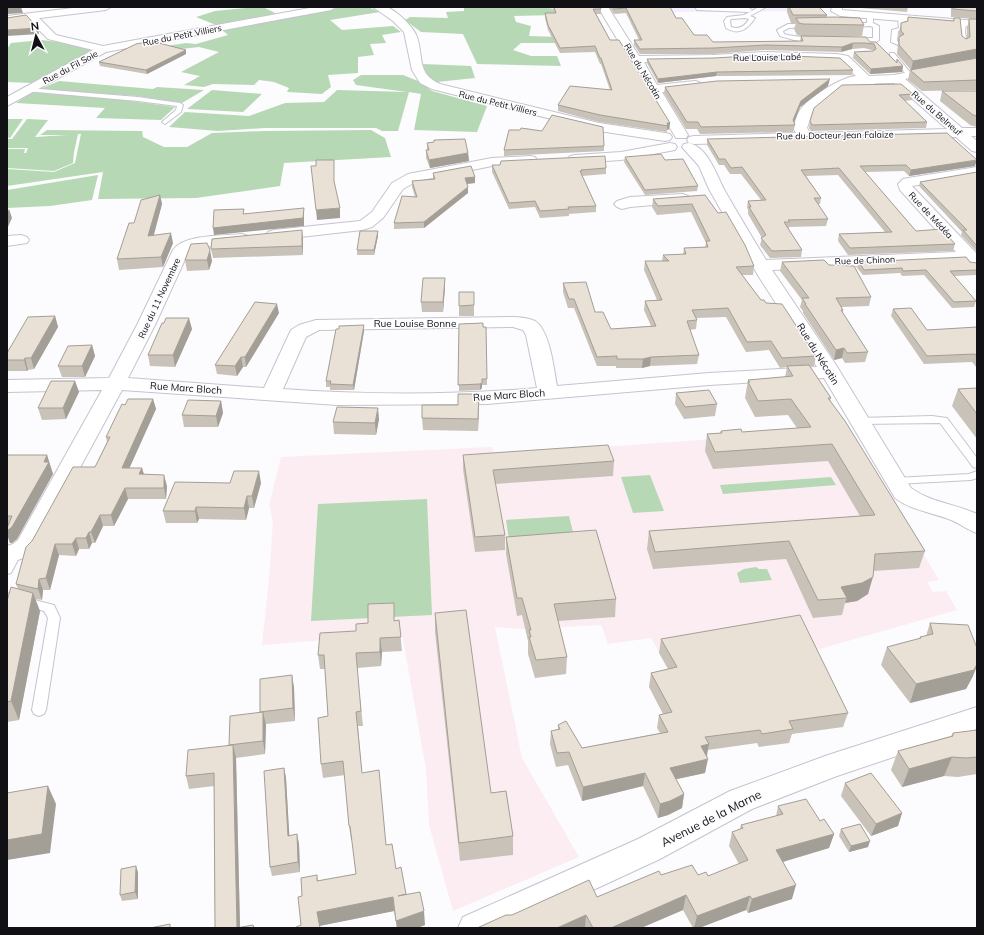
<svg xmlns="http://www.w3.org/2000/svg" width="984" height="935" font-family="Mulish,sans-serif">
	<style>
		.commercial { fill: #f6eefe }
		.education { fill: #fcedf2 }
		.green { fill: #b7d8b5 }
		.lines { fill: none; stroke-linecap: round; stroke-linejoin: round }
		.lane-casing { stroke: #c6c3cf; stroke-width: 2 }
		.street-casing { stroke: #c6c3cf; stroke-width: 2 }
		.primary-casing { stroke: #c6c3cf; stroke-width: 2 }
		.lane { fill: #fff; fill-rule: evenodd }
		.street { fill: #fff; fill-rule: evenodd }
		.primary { fill: #fff; fill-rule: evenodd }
		.wall { fill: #c8c2b8 }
		.shaded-wall { fill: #a39e96 }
		.building { fill: #e9e1d6; stroke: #a39e96 }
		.labels { text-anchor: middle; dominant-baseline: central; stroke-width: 3; stroke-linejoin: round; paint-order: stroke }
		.far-street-label { font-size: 9px; fill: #111014; stroke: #fcfbfe }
		.street-label { font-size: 10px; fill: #111014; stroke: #fcfbfe }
		.near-street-label { font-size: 12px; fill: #111014; stroke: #fcfbfe }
	</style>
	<rect width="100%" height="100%" fill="#fcfbfe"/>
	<path class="commercial" d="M 671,7 L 829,7 L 814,11 L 673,12 Z"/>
	<path class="education" d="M 849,429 L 939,580 L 927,582 L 933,592 L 946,591 L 957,610 L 809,652 L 797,628 L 659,652 L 651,638 L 608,644 L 601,625 L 522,629 L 495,627 L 522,758 L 579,857 L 453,911 L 429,825 L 426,769 L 402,634 L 262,645 L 269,580 L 273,521 L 269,505 L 281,457 L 492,447 L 495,455 Z"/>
	<path class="green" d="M 257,7 L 263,7 L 277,14 L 216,25 L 196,17 L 215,11 Z
		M 343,7 L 368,7 L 380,12 L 330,20 L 342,30 L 393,26 L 401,32 L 382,35 L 386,43 L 370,44 L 374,55 L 358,57 L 358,73 L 328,75 L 331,87 L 322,94 L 287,92 L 289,88 L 274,82 L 259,80 L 254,85 L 213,84 L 204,87 L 184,85 L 200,76 L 181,72 L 219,52 L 199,47 L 181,49 L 166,46 L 186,43 L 196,44 L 228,35 L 221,29 Z
		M 464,7 L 541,7 L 555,9 L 556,15 L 514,16 L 516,22 L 531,26 L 529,36 L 559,37 L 568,43 L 521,43 L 513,50 L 531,56 L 557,56 L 561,66 L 477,64 L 463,34 L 421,32 L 405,20 L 410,17 L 448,18 L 446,12 L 464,11 Z
		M 42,40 L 88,46 L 93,51 L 33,83 L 7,82 L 7,49 L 11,43 Z
		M 423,64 L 471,66 L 475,78 L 437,82 L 425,74 Z
		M 361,75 L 403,75 L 418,81 L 432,91 L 487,106 L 477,132 L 414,130 L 421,94 L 409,92 L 398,131 L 382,131 L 376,128 L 264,128 L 218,131 L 169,127 L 185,112 L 249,116 L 285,103 L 324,102 L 337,90 L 407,92 L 356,85 L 353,80 Z
		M 59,81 L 153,89 L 157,87 L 204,90 L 182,103 L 137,96 L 40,89 Z
		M 212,90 L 262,94 L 243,112 L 187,109 Z
		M 32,92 L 116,99 L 175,107 L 161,120 L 96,118 L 105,108 L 16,103 Z
		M 7,119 L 23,119 L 10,138 L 7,137 Z
		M 27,119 L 48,120 L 35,137 L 67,135 L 40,135 L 47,130 L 142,131 L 143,137 L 164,147 L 187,147 L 212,133 L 264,131 L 371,130 L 385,138 L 391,157 L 284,163 L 280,186 L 196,198 L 98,199 L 103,172 L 7,186 L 7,169 L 54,172 L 75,163 L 81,134 L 78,134 L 74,152 L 26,153 L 28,148 L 7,148 L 7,139 L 12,139 Z
		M 7,149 L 25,149 L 24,153 L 74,152 L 73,163 L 54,171 L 7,168 Z
		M 98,175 L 92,200 L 50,206 L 7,208 L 7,190 Z
		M 650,475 L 664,511 L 633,513 L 621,477 Z
		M 831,477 L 836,485 L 723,494 L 720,485 Z
		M 427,499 L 432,615 L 311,621 L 318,504 Z
		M 569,516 L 574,536 L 509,540 L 506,520 Z
		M 756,567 L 759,569 L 767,569 L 772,580 L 740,583 L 737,573 L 744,569 Z"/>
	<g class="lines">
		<defs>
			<path id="lane" d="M 695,7 L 749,8 L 752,10 L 749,12 L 697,10 Z
				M 759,7 L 766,7 L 750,16 L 755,18 C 748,29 738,36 726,28 L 724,21 L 727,17 L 744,15 ZM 745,18 L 749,19 C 745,26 740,30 731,27 L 730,21 L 731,19 Z
				M 870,14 L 873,16 L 873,23 L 879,26 L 879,40 L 876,42 L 853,41 L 853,39 L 855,38 L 873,38 L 873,27 L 870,26 L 849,27 L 846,25 L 849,23 L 867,23 L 867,16 Z
				M 901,16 L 904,18 L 905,29 L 898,31 L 897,41 L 901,43 L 898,45 L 891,42 L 892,30 L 899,28 L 898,18 Z
				M 963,21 L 966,23 L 965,32 L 967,45 L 964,47 L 961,45 L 959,32 L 960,23 Z
				M 788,24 L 811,24 L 812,25 L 809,27 L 789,28 L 783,31 L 784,34 C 793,37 812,37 817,40 C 807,45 790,39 780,36 L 777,30 Z
				M 890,53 L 894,53 L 909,71 L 915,73 L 915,75 L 905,73 L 890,55 Z
				M 841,82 L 874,83 L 877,85 L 874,87 L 839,85 L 839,83 Z
				M 27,88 L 138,97 L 180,103 L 183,105 L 181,112 L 165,124 L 162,122 L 176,110 L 177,106 L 138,101 L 25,91 L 25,89 Z
				M 932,416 L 947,418 L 977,458 L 977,468 L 973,467 L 940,423 L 859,424 L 854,421 L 859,418 Z
				M 977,471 L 977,478 L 971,480 L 896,484 L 892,483 L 890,481 L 892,479 L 896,478 L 969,474 Z
				M 15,550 L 19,551 L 21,554 L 11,573 L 7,574 L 7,558 L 11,551 Z
				M 7,593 L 54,605 L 60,618 L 46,710 L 44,714 L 39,716 L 34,714 L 32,710 L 48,618 L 44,611 L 7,601 Z"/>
			<path id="street" d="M 315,7 L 336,7 L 331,10 L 106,52 L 7,106 L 7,97 L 93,50 L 48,39 L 27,18 L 26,16 L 27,14 L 35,14 L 56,35 L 103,46 Z
				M 373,7 C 377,7 382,6 386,7 C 395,9 414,27 417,37 C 424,58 416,73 440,84 L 599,123 L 665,133 L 670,134 L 672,137 L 670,140 L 665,141 L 599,131 L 432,89 L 420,83 L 412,70 L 404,32 L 393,21 Z
				M 598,7 L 608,7 L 639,56 L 713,55 L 765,52 L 837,54 L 848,56 L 869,76 L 894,75 L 977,59 L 977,65 L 905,79 L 962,128 L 977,128 L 977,136 L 971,136 L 977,141 L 977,152 L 972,151 L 956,137 L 694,144 L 689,143 L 687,140 L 689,137 L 694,136 L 796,133 L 793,128 C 795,122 797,115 800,110 C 808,98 841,77 856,76 L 840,61 L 837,60 L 765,58 L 713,61 L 644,62 L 657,85 L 695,81 L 699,82 L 701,85 L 699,88 L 695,89 L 662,92 L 688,135 L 686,138 L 676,138 ZM 894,83 L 947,129 L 810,133 L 807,128 L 812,113 L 831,96 L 845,87 L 853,84 Z
				M 832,7 L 842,7 L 842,10 L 977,21 L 977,27 L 840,16 L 831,11 Z
				M 670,143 L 675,144 L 677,147 L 675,150 L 621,160 L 575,163 L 570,162 L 568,159 L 570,156 L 575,155 L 621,152 Z
				M 689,143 C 709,148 716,175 725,191 C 738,214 752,237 766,260 L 956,252 L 900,190 L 898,184 L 903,179 L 908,178 L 977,167 L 977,175 L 912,186 L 977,254 L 977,267 L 969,266 L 965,261 L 772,270 L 836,365 L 911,488 C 930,502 955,504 977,514 L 977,533 C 967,530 961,524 951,520 C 932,512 912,511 895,498 L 824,378 L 709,385 L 487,404 L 337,405 L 122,390 L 35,551 L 31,556 L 7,563 L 7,546 L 13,544 L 18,540 L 102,390 L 7,392 L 7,380 L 109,378 L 137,325 L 173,250 C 184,234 224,236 242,234 L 248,236 L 250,239 L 248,242 L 242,244 L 202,247 L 188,253 L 155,325 L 128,378 L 264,388 L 291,330 L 299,325 L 316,320 L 513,317 C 520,317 528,318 535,321 C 550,330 554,370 557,386 L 709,373 L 817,367 L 759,277 L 709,189 L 699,166 L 682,147 L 684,144 ZM 513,327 L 523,330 L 526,335 L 537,388 C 453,395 367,395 283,389 L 306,337 L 319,330 Z
				M 530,156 L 535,157 L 537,160 L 535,163 L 492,166 L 417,181 L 403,189 L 383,218 L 372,227 L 362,230 L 274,240 L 268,238 L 266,235 L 268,232 L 274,230 L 360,221 L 372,212 L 392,183 L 408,174 L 492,158 Z
				M 683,194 L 688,196 L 691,199 L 688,202 L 630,207 L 622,209 L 617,207 L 614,204 L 617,201 L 630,197 Z
				M 21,235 L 27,237 L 29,240 L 27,243 L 7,246 L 7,236 Z
				M 977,707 L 977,729 L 837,776 L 752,809 L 660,859 L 511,928 L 458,928 L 463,917 L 638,839 L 730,791 L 828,755 Z"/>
			<path id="primary" d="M 81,7 L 111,7 L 106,10 L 7,22 L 7,16 Z"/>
		</defs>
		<use href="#lane" class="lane-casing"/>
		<use href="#street" class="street-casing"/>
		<use href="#primary" class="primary-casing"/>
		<use href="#lane" class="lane"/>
		<use href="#street" class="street"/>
		<use href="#primary" class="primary"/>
	</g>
	<path class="wall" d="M 553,7 L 600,7 L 601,9 L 601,14 L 596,14 L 610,40 L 670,123 L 669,129 L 667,130 L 667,132 L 599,122 L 558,111 L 558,105 L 610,90 L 601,64 L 600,64 L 595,52 L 560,53 L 548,30 L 545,18 L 545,13 L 554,13 Z
		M 609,7 L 670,7 L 676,18 L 694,35 L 713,42 L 800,41 L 801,36 L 870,42 L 876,42 L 896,62 L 897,59 L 903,66 L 902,72 L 870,74 L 853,58 L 854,52 L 873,51 L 872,50 L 864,48 L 852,49 L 841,52 L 765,50 L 713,54 L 640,54 L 634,45 L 634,40 L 639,40 L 626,13 L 614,14 Z
		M 787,7 L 819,7 L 827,15 L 827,18 L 864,25 L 862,36 L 801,36 L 797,35 L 794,29 L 796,23 L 791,23 L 787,12 Z
		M 861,7 L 908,7 L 907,12 L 861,8 Z
		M 951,7 L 977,7 L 977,90 L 922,91 L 908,80 L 910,70 L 911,70 L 897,54 L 899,32 L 901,23 L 907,22 L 908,17 L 953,21 L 954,18 L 962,36 L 966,39 L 967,38 L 967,28 L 969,19 L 973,19 L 951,17 Z
		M 186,50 L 186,54 L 147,74 L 100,66 L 99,62 Z
		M 647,59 L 853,70 L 852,75 L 716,76 L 658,83 L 647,63 Z
		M 842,85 L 913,94 L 912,100 L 905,101 L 927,122 L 926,128 L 811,131 L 809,128 L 810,121 Z
		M 828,86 L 800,107 L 794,122 L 795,125 L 793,132 L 700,134 L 697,129 L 686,129 L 664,93 L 665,87 Z
		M 942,91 L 977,91 L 977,127 L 970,125 L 940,101 Z
		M 707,139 L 975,166 L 909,176 L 904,171 L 865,172 L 916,231 L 955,244 L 953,251 L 848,255 L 838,241 L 839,234 L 885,232 L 838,175 L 806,176 L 821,198 L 820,204 L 818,204 L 828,219 L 826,226 L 789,227 L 789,229 L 788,229 L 802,250 L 801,257 L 770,258 L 760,245 L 762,238 L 748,214 L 748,210 L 747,207 L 748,201 L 761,200 L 741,174 L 730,174 L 724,165 L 719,165 L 707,145 Z
		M 434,140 L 468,153 L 469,161 L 430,168 L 426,158 L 426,150 L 427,150 L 427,143 L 434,142 Z
		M 604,146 L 604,151 L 504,156 L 504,150 Z
		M 625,157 L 698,186 L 697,191 L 645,195 L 624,162 Z
		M 492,165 L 606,168 L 606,174 L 582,176 L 596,206 L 596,212 L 569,214 L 569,216 L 540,218 L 535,207 L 509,209 L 492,172 Z
		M 977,172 L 977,252 L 961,235 L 962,232 L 919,186 L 920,182 Z
		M 433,173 L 475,177 L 475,183 L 467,184 L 468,187 L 468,193 L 424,228 L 394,229 L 394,223 L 415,197 L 412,187 L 412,181 L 433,179 Z
		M 160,195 L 162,204 L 153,235 L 173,243 L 163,267 L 119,270 L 117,259 L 134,223 Z
		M 705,195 L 754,266 L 753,275 L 742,275 L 761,300 L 766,303 L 816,356 L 814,366 L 810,366 L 831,398 L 830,401 L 925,551 L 919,568 L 873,571 L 868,594 L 857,601 L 845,603 L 842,615 L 813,618 L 786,559 L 653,569 L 647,549 L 649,531 L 860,516 L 828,461 L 713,469 L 705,451 L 707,434 L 720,433 L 721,431 L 742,432 L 797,428 L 788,415 L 755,417 L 745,398 L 748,380 L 785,377 L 787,367 L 780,368 L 769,350 L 746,352 L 726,317 L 696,318 L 697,320 L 696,329 L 690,330 L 699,355 L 697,364 L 650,366 L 642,368 L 616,368 L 616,366 L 597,366 L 574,308 L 568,308 L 563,292 L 563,283 L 595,312 L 611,329 L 651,326 L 644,310 L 645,301 L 657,300 L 644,270 L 645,261 L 662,261 L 663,255 L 683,255 L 684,248 L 705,247 L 706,243 L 691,212 L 657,215 L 652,207 L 653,199 Z
		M 378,231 L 378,236 L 374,255 L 357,255 L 357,250 Z
		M 303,239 L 303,255 L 213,258 L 211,249 Z
		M 191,244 L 212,261 L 209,270 L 187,271 L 185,260 Z
		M 782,262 L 829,265 L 871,297 L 869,306 L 841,307 L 843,310 L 843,313 L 868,352 L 865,362 L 845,363 L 842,358 L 834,360 L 803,313 L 803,311 L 800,307 L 802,300 L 780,271 Z
		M 859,262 L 977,263 L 977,275 L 954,276 L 976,301 L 974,307 L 952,308 L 924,275 L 902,276 L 900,273 L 863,275 L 857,268 Z
		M 445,287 L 443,312 L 422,312 L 421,302 Z
		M 459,292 L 474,292 L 474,316 L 459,316 Z
		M 893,309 L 927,330 L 977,327 L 977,368 L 972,362 L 924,364 L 891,316 Z
		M 279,313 L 246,367 L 243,367 L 237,376 L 217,374 L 215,365 Z
		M 55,316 L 58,327 L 34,369 L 28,370 L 27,371 L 7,371 L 7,353 Z
		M 164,323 L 192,329 L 175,367 L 150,366 L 148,355 Z
		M 459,324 L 486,327 L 487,385 L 482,385 L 482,388 L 480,390 L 459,391 Z
		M 364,331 L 354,390 L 330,390 L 330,387 L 326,387 L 326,381 Z
		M 92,345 L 95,356 L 85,377 L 62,377 L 58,366 Z
		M 75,381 L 79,392 L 66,419 L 42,420 L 38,408 Z
		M 977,388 L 977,439 L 952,406 L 958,389 Z
		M 676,393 L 717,404 L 715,416 L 684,419 L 675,404 Z
		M 479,394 L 478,431 L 423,430 L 422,418 L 458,405 Z
		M 153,399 L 156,409 L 129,468 L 142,468 L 144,474 L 167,486 L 166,499 L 128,499 L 114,526 L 103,526 L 95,543 L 92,543 L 89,549 L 79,549 L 76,556 L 59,555 L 50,590 L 43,590 L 42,600 L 35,599 L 40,611 L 19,720 L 7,722 L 7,601 L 18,589 L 16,584 L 32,541 L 95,467 L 107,442 L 106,437 L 125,405 Z
		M 221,401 L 223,413 L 218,427 L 184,427 L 182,415 Z
		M 379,419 L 376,435 L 334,434 L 333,422 Z
		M 47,455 L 53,474 L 17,539 L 12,543 L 10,543 L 7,534 L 7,457 Z
		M 463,455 L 614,461 L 613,476 L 495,484 L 505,535 L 505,550 L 475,552 L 463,469 Z
		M 261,483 L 254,508 L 249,508 L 246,520 L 199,519 L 197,523 L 166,523 L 163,511 Z
		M 506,537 L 616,599 L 615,617 L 558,621 L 567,657 L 566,674 L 535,678 L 528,654 L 528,641 L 522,615 L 517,616 L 506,554 Z
		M 435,613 L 491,793 L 513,836 L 513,855 L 460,861 L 435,632 Z
		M 399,620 L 402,651 L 382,652 L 381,666 L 357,668 L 363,726 L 358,726 L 362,773 L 386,845 L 406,894 L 425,925 L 417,928 L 397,928 L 394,911 L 319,926 L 301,925 L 302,896 L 317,875 L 318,881 L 356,874 L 352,840 L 351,840 L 349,826 L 345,775 L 323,778 L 321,764 L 328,716 L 325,669 L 320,669 L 318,655 L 395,621 Z
		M 930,623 L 973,676 L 966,689 L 910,703 L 881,665 L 887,647 L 919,639 L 920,637 L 926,636 Z
		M 661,639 L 848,713 L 843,727 L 792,734 L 789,743 L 759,747 L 757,743 L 708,750 L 705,773 L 676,779 L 684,794 L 682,808 L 668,815 L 658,818 L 643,786 L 582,801 L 568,765 L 556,767 L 550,744 L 551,731 L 558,730 L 558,725 L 582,748 L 660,733 L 657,728 L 659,715 L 663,714 L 649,687 L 651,673 L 668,669 L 659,653 Z
		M 292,675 L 294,688 L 295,721 L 266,724 L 265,754 L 236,758 L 240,927 L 253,925 L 254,928 L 215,928 L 214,786 L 189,789 L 186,776 L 229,745 L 260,712 Z
		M 977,730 L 977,774 L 958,777 L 944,776 L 902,787 L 891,770 L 898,751 L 951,736 L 953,733 Z
		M 284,768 L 286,778 L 289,836 L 297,834 L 299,844 L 300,872 L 272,876 L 270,867 Z
		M 845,783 L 902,813 L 898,826 L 871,836 L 841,796 Z
		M 778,806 L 820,821 L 834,834 L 829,848 L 783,862 L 792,899 L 748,913 L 746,910 L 699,928 L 693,928 L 683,910 L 641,928 L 477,928 L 512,915 L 597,897 L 661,875 L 698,875 L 708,876 L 739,864 L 729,846 L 732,832 L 740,829 L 741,825 L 776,816 Z
		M 841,829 L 868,847 L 849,852 L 839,836 Z
		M 138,872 L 138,899 L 122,901 L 120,895 Z"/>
	<path class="shaded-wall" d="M 7,7 L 21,7 L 23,13 L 7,14 Z
		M 38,28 L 39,34 L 7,36 L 7,30 Z
		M 853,43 L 852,49 L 841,52 L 842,47 Z
		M 977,49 L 977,58 L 911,70 L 913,61 Z
		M 186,50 L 186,54 L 147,74 L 146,70 Z
		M 903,66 L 902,72 L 870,74 L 871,69 Z
		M 717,72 L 716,76 L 658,83 L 658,79 Z
		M 830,79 L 828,86 L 800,107 L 793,125 L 793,120 L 801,101 Z
		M 667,123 L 670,123 L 669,129 L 667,130 Z
		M 468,153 L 469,161 L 430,168 L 429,160 Z
		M 977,160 L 975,166 L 909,176 L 911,170 Z
		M 475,177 L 475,183 L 465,184 L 465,178 Z
		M 468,187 L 468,193 L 424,228 L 424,222 Z
		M 160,195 L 162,204 L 151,246 L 148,236 Z
		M 304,208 L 304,226 L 214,235 L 213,228 Z
		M 340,208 L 340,218 L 317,220 L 316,210 Z
		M 9,209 L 12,218 L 7,229 L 7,213 Z
		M 302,230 L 303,239 L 303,255 L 302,246 Z
		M 378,231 L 378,236 L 374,255 L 374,250 Z
		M 171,233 L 173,243 L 163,267 L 161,257 Z
		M 210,250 L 212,261 L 209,270 L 207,260 Z
		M 445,278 L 445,287 L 443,312 L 443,302 Z
		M 277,304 L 279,313 L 246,367 L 245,357 Z
		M 55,316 L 58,327 L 34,369 L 31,358 Z
		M 189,318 L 192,329 L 175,367 L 173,355 Z
		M 364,325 L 364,331 L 354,390 L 353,385 Z
		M 92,345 L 95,356 L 85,377 L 82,366 Z
		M 844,348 L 842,358 L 834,360 L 836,350 Z
		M 241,357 L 243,367 L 237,376 L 235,366 Z
		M 651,357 L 650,366 L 642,368 L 643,359 Z
		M 25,358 L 28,370 L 27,371 L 24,360 Z
		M 75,381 L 79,392 L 66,419 L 63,408 Z
		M 482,383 L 482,388 L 480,390 L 480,384 Z
		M 479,394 L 479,406 L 478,431 L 478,419 Z
		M 153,399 L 156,409 L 125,478 L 122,468 Z
		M 221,401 L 223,413 L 218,427 L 216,416 Z
		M 378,408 L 379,419 L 376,435 L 375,423 Z
		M 47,455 L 53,474 L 17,539 L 12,543 L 10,543 L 7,534 L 7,531 L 44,462 Z
		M 142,468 L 145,479 L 139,474 Z
		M 259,471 L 261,483 L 254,508 L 252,496 Z
		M 164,475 L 167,486 L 166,499 L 164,488 Z
		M 125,488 L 128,499 L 114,526 L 111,515 Z
		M 247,496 L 249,508 L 246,520 L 244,508 Z
		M 196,507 L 199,519 L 197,523 L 195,511 Z
		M 100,515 L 103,526 L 95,543 L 91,532 Z
		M 89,532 L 92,543 L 89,549 L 86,538 Z
		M 76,538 L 79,549 L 76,556 L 72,544 Z
		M 55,544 L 59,555 L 50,590 L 46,578 Z
		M 873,577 L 868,594 L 857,601 L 845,603 L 847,598 L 841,587 Z
		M 39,579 L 43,590 L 42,600 L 38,589 Z
		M 33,593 L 40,611 L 19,720 L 11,701 Z
		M 380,638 L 382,652 L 381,666 L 380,652 Z
		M 977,664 L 977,666 L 973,676 L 966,689 L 910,703 L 916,684 Z
		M 292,675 L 294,688 L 295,721 L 293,708 Z
		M 263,712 L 266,725 L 265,754 L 263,741 Z
		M 709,744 L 706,758 L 701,746 Z
		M 233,745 L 236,758 L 240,928 L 237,928 Z
		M 952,757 L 944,776 L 902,787 L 909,769 Z
		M 708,759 L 705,773 L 668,781 L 670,768 Z
		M 284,768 L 286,778 L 290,846 L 288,836 Z
		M 645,773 L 643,786 L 582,801 L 583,787 Z
		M 48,786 L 56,804 L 50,853 L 7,860 L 7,840 Z
		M 684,794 L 682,808 L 668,815 L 658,818 L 660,804 Z
		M 902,813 L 898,826 L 871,836 L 876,824 Z
		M 297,834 L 299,844 L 300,872 L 298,862 Z
		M 834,834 L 829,848 L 772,865 L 776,850 Z
		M 870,841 L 868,847 L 849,852 L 851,846 Z
		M 136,866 L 138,872 L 138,899 L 135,892 Z
		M 796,885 L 792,899 L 748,913 L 752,899 Z
		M 686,895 L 683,910 L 641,928 L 613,928 L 613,927 Z
		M 750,896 L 746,910 L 699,928 L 694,928 L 697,916 Z
		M 393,897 L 394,911 L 319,926 L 317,912 Z
		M 424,911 L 425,925 L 417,928 L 397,928 L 396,921 Z
		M 586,915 L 585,928 L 557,928 Z"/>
	<path class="building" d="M 554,7 L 600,7 L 601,9 L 593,9 L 610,40 L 619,40 L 670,123 L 667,123 L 668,126 L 600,115 L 558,105 L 570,86 L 612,90 L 601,58 L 600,58 L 595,46 L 560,48 L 548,25 L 545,13 L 556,13 Z
		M 613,7 L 670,7 L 676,18 L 682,18 L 694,35 L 707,35 L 713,42 L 803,41 L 801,36 L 866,37 L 870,42 L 876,42 L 897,63 L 897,59 L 903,66 L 871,69 L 854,52 L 873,51 L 876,49 L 874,44 L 865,43 L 853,43 L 842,47 L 766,45 L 714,48 L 640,49 L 634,40 L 642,40 L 626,8 L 614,9 Z
		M 789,7 L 819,7 L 827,15 L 793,15 Z
		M 953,7 L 977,7 L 977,11 L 953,9 Z
		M 26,15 L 38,28 L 7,30 L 7,18 Z
		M 834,17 L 860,18 L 864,25 L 803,24 L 799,23 L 796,18 Z
		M 908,17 L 954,21 L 954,18 L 960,18 L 962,36 L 966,39 L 970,37 L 969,19 L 977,19 L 977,49 L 913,61 L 899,45 L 899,37 L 904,34 L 901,31 L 901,23 L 908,21 Z
		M 151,41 L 186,50 L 146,70 L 99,62 L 136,44 Z
		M 766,55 L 840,58 L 853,70 L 717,72 L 658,79 L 647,59 L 714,58 Z
		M 977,58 L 977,80 L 924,82 L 910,70 Z
		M 830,79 L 801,101 L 793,120 L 795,125 L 701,127 L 698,122 L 687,122 L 665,87 L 717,81 Z
		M 901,84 L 913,94 L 899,95 L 927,122 L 812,125 L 810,121 L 814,108 L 842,85 Z
		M 942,91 L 977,91 L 977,116 L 973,115 Z
		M 552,115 L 603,127 L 604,146 L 504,150 L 509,130 L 520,130 L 521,128 L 542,131 Z
		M 947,133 L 977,160 L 911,170 L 906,165 L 860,166 L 916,231 L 942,229 L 955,244 L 850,248 L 839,234 L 892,232 L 839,168 L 801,170 L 821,198 L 814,198 L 828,219 L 788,220 L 790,222 L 784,222 L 802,250 L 772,251 L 761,238 L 766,235 L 749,207 L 751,207 L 748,201 L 766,200 L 742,167 L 731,168 L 725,159 L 719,159 L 707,139 Z
		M 465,139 L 468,153 L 429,160 L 426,150 L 429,150 L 427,143 L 434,142 L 434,140 Z
		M 661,154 L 665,160 L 683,159 L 698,186 L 645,190 L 625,157 Z
		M 605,156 L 606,168 L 581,170 L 582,171 L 580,171 L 596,206 L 568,207 L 569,209 L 540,211 L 535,201 L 509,203 L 492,165 L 500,165 L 501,161 Z
		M 316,160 L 334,160 L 334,181 L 340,208 L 316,210 L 311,166 L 316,166 Z
		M 471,166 L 475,177 L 465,178 L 468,187 L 424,222 L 394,223 L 402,196 L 417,197 L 412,181 L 435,179 L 433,173 Z
		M 977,172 L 977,246 L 963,230 L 967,230 L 920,182 Z
		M 160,195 L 148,236 L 171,233 L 161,257 L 117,259 L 129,223 L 134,223 L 141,200 Z
		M 705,195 L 718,213 L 726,212 L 745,245 L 754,266 L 736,267 L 761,300 L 764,300 L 766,303 L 782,304 L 816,356 L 782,358 L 771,341 L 747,342 L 728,308 L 692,310 L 697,320 L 687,321 L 699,355 L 651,357 L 643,359 L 617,359 L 617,356 L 597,357 L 574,299 L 569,299 L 563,283 L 586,282 L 595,312 L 603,312 L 611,329 L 656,326 L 645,301 L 662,300 L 645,261 L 669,261 L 663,255 L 686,254 L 684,248 L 708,247 L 706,241 L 710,241 L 692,204 L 658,206 L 653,199 Z
		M 304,208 L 303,218 L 213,228 L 214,210 L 244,209 L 243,214 Z
		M 302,230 L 302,246 L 211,249 L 212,239 Z
		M 360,231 L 378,231 L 374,250 L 357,250 Z
		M 207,243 L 210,250 L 207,260 L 185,260 L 191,244 Z
		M 966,257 L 970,262 L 977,263 L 977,270 L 950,271 L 976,301 L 954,302 L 926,270 L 903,271 L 902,268 L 864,270 L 859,262 Z
		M 824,260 L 829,265 L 854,266 L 871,297 L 836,298 L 843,310 L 841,310 L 868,352 L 847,353 L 844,348 L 836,350 L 805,304 L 806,304 L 802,298 L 809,298 L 782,262 Z
		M 423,278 L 445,278 L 443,302 L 421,302 Z
		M 459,292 L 474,292 L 474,305 L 459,306 Z
		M 255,302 L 277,304 L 245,357 L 241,357 L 235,366 L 215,365 Z
		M 911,308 L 927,330 L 977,327 L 977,357 L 975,354 L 927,356 L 893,309 Z
		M 55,316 L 31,358 L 25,358 L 24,360 L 7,360 L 7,353 L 28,317 Z
		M 166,318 L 189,318 L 173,355 L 148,355 L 162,323 L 164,323 Z
		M 483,323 L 483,327 L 486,327 L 487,379 L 482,379 L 482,383 L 480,384 L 458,385 L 459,324 Z
		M 364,325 L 353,385 L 330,384 L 331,381 L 326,381 L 336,329 L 339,329 L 339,326 Z
		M 92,345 L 82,366 L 58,366 L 68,346 Z
		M 809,365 L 831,398 L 828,398 L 845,421 L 925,551 L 875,554 L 873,577 L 862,583 L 841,587 L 847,598 L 818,600 L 789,541 L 655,552 L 649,531 L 875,515 L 832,444 L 715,452 L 707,434 L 722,433 L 721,431 L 741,429 L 742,432 L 811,427 L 791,399 L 758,401 L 748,382 L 750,382 L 748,380 L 793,376 L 787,366 Z
		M 51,381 L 75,381 L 63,408 L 38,408 Z
		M 977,388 L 977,414 L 958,389 Z
		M 709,390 L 717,404 L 685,407 L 676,393 Z
		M 458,394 L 479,394 L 478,419 L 422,418 L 422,405 L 458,405 Z
		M 128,399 L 153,399 L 122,468 L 142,468 L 139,474 L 164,475 L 164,488 L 125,488 L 111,515 L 100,515 L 91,532 L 89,532 L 86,538 L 76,538 L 72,544 L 55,544 L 46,578 L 39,579 L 38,589 L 16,584 L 26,547 L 32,541 L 73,467 L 95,467 L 110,437 L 106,437 L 122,404 L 125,405 Z
		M 188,400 L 221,401 L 216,416 L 182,415 Z
		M 337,407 L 378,408 L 375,423 L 333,422 Z
		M 608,445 L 614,461 L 493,470 L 505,535 L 475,537 L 463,455 Z
		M 8,455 L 47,455 L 44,462 L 49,462 L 12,527 L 7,531 L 7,528 L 12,516 L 7,516 L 7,457 Z
		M 234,471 L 259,471 L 252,496 L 247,496 L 244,508 L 196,507 L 195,511 L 163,511 L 175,482 L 230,483 Z
		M 596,530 L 616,599 L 554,604 L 567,657 L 536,660 L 529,637 L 531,637 L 529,630 L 531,630 L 522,598 L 517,598 L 506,537 Z
		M 11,587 L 33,593 L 11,701 L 7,702 L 7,601 Z
		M 394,603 L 394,621 L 399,620 L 401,637 L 380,638 L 380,652 L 356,653 L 361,711 L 356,712 L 362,773 L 379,770 L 386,845 L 392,844 L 396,869 L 401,867 L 406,894 L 398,896 L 420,892 L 424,911 L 396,921 L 393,897 L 317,912 L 320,928 L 296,928 L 296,927 L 301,925 L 298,897 L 302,896 L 301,878 L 317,875 L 317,881 L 356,874 L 350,826 L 349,826 L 343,761 L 321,764 L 318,718 L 328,716 L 324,655 L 318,655 L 320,633 L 356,631 L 356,624 L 368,623 L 368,604 Z
		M 466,610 L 491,793 L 506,791 L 513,836 L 459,843 L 435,613 Z
		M 800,615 L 848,713 L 789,721 L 793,729 L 762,734 L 760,730 L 705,737 L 709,744 L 701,746 L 708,759 L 670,768 L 684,794 L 670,801 L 660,804 L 645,773 L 583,787 L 569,752 L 557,753 L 551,731 L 560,729 L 558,725 L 566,721 L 582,748 L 668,732 L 659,715 L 672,712 L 651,673 L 677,667 L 661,639 Z
		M 930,623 L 968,625 L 977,648 L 977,664 L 974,670 L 916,684 L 887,647 L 921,638 L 920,637 L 933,634 Z
		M 292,675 L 293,708 L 260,712 L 260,679 Z
		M 263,712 L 263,741 L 229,745 L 230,716 Z
		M 977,730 L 977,757 L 966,758 L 952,757 L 909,769 L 898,751 L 953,736 L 953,733 Z
		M 233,745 L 237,928 L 253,925 L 254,928 L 215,928 L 214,773 L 186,776 L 188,750 Z
		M 284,768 L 288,836 L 297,834 L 298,862 L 270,867 L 264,771 Z
		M 871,773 L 902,813 L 876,824 L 845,783 Z
		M 48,786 L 42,834 L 7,840 L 7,793 Z
		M 806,799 L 820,821 L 824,819 L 834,834 L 776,850 L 796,885 L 752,899 L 750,896 L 697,916 L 686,895 L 613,927 L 613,928 L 593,928 L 586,915 L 557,928 L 477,928 L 506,915 L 512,915 L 589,880 L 597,897 L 659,871 L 661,875 L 692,865 L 698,875 L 706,872 L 708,876 L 748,860 L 732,832 L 743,828 L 741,825 L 783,814 L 778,806 Z
		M 860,824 L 870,841 L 851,846 L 841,829 Z
		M 136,866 L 135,892 L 120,895 L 121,869 Z
		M 170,924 L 170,928 L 150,928 Z"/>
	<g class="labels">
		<g class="far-street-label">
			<text transform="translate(182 35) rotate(-11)">Rue du Petit Villiers</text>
			<text transform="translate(767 57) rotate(-1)">Rue Louise Labé</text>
			<text transform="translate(70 67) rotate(-28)">Rue du Fil Soie</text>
			<text transform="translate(643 71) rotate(59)">Rue du Nécotin</text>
			<text transform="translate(498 103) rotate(14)">Rue du Petit Villiers</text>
			<text transform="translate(937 113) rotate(41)">Rue du Belneuf</text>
			<text transform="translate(835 135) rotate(-1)">Rue du Docteur Jean Falaize</text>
			<text transform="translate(931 215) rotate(47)">Rue de Médéa</text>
			<text transform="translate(865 260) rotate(-2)">Rue de Chinon</text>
			<text transform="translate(159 298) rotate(-65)">Rue du 11 Novembre</text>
		</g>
		<g class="street-label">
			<text x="415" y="323">Rue Louise Bonne</text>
			<text transform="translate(818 354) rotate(58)">Rue du Nécotin</text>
			<text transform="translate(186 388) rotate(4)">Rue Marc Bloch</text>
			<text transform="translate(509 395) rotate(-4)">Rue Marc Bloch</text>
		</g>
		<g class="near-street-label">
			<text transform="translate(711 818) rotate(-27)">Avenue de la Marne</text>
		</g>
	</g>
	<rect width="984" height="935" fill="none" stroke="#111014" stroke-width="16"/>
	<g transform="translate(36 36) rotate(353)" stroke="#fcfbfe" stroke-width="3" paint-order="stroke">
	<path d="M0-3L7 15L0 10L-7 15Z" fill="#111014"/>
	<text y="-6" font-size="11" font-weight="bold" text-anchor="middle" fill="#111014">N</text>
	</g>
</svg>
